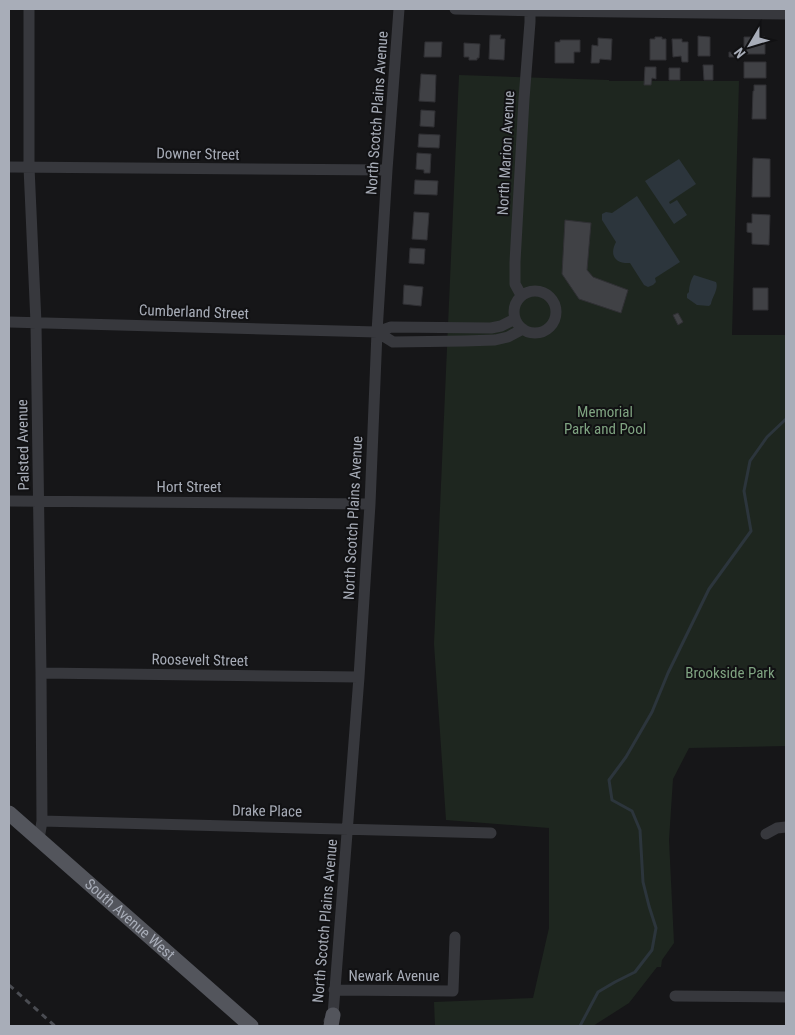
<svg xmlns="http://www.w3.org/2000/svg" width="795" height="1035" font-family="'Roboto Condensed',sans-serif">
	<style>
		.green { fill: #1e261f }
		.water { fill: #2c353c }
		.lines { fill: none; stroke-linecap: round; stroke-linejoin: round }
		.stream { stroke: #2c353c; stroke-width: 3 }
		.building { fill: #404145; stroke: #303034 }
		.minor { stroke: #37383d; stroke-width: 11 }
		.major { stroke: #53555c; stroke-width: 15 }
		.rail { stroke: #4a4c52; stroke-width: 3; stroke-dasharray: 6 5; stroke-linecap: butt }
		.labels { text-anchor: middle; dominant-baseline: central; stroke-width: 4; stroke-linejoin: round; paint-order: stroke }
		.street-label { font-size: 15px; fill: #a8adb8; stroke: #111113 }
		.park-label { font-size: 15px; fill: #7fa381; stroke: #111113 }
	</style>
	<rect width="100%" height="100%" fill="#161618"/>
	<path class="green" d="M 459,75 L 609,80 L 609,81 L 739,81 L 732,335 L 786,335 L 786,746 L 689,748 L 673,779 L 669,840 L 674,943 L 662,960 L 661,967 L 657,967 L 629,1003 L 593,1026 L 435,1026 L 434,1002 L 533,998 L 549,928 L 549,828 L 446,820 L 434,644 Z"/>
	<path class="water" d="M 679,159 L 696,184 L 669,202 L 670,204 L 677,200 L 687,215 L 674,224 L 645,181 Z
		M 637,196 L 680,262 L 655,278 L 656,282 L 653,285 L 648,287 L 644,285 L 630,263 C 615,264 609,255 616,242 L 602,220 L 602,214 L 606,212 L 612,213 Z
		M 694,275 L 716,282 C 719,289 712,297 711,304 L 709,306 L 697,305 L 687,298 L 687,294 L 689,292 C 689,287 691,279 694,275 Z"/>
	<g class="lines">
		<path class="stream" d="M 580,1026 L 598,992 L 615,982 L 635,972 L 652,950 L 656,928 L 649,906 L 643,882 L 640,830 L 632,811 L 612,800 L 609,780 L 626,757 L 652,712 L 668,673 L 709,589 L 751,531 L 744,491 L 750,461 L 767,437 L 786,419"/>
	</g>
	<path class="building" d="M 490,35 L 501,35 L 500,39 L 505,39 L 504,60 L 489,59 Z
		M 698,36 L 710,37 L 710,56 L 698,56 Z
		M 655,37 L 662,37 L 662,39 L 666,39 L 666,60 L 650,60 L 650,39 L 655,39 Z
		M 744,37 L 765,37 L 765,54 L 744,54 Z
		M 598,38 L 612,39 L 611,60 L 600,59 L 599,63 L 591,63 L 592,45 L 598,46 Z
		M 672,39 L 682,39 L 682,42 L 688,42 L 688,62 L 682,62 L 681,56 L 673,57 Z
		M 560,40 L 580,40 L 580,52 L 574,52 L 574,63 L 555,63 L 555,42 L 560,42 Z
		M 425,42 L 442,42 L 441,57 L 424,57 Z
		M 464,43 L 480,44 L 479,58 L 477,58 L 477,60 L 469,60 L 469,57 L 464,57 Z
		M 729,52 L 735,53 L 735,57 L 729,57 Z
		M 744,62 L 766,62 L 766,78 L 744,78 Z
		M 703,65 L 713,65 L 713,80 L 704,80 Z
		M 645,67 L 656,67 L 656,79 L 652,78 L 651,85 L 644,85 Z
		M 669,68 L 680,68 L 680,80 L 669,80 Z
		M 421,74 L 436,75 L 435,102 L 419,101 Z
		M 754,85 L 766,85 L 766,119 L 752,119 L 753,91 L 754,91 Z
		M 421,110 L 435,111 L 434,127 L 420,126 Z
		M 419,134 L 440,135 L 439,148 L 418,147 Z
		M 417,153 L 431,154 L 430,173 L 424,173 L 424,170 L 416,169 Z
		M 753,158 L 770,159 L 770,197 L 752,197 Z
		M 415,180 L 438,181 L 437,195 L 414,194 Z
		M 414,212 L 429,213 L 427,240 L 412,239 Z
		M 752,214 L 770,215 L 769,245 L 752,244 L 752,233 L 747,232 L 747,223 L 752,223 Z
		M 565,220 L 591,223 L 587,270 L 593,277 L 628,290 L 621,313 L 579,299 L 562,274 Z
		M 410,248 L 425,249 L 424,264 L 409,263 Z
		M 404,285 L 423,287 L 421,306 L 403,304 Z
		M 753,288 L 768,288 L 768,310 L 753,310 Z
		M 678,313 L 683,322 L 678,325 L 673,315 Z"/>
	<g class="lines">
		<path class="minor" d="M 29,9 L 29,167 L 36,323 L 41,673 L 42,821 L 39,839
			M 455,9 L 541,11 L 786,14
			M 9,167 L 387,170
			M514 312a21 21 0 1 1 42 0a21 21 0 1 1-42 0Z
			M 521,295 L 515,284 L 515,262 L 524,99 L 530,22 L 530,9
			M 9,322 L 377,332 L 391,327 L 491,328 L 501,326 L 515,319
			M 377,332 L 393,342 L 464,341 L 495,340 L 508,337 L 523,329
			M 9,501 L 370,504
			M 41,673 L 359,677
			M 42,821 L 491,833
			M 766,834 L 777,828 L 786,827
			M 334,990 L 453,991 L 455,937
			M 675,996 L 786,997
			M 329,1021 L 333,1015 L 359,677 L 370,504 L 377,332 L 387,170 L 399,9"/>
		<g class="major">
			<path id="s1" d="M 9,813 L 251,1026"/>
			<path d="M 331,1026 L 333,1015"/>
		</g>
		<path class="rail" d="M 9,985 L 55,1026"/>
	</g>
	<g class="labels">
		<g class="street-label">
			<text transform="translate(377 113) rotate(-86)">North Scotch Plains Avenue</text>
			<text transform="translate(506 153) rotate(-87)">North Marion Avenue</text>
			<text transform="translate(198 154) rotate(1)">Downer Street</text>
			<text transform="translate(194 312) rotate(2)">Cumberland Street</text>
			<text transform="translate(23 445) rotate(-91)">Palsted Avenue</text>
			<text x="189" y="487">Hort Street</text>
			<text transform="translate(353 518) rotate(-87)">North Scotch Plains Avenue</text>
			<text transform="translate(200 660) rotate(1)">Roosevelt Street</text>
			<text transform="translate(267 811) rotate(1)">Drake Place</text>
			<text stroke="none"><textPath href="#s1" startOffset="161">South Avenue West</textPath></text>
			<text transform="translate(325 921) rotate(-85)">North Scotch Plains Avenue</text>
			<text x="394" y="976">Newark Avenue</text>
		</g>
		<g class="park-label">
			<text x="605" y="412">Memorial<tspan x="605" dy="17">Park and Pool</tspan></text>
			<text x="730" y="673">Brookside Park</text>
		</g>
	</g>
	<rect width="795" height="1035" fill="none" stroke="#a8adb8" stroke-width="20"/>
	<g transform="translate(750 45) rotate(232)" stroke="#111113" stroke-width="4" paint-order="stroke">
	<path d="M0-4L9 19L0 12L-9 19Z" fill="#a8adb8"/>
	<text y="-8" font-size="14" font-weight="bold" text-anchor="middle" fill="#a8adb8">N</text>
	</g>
</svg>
